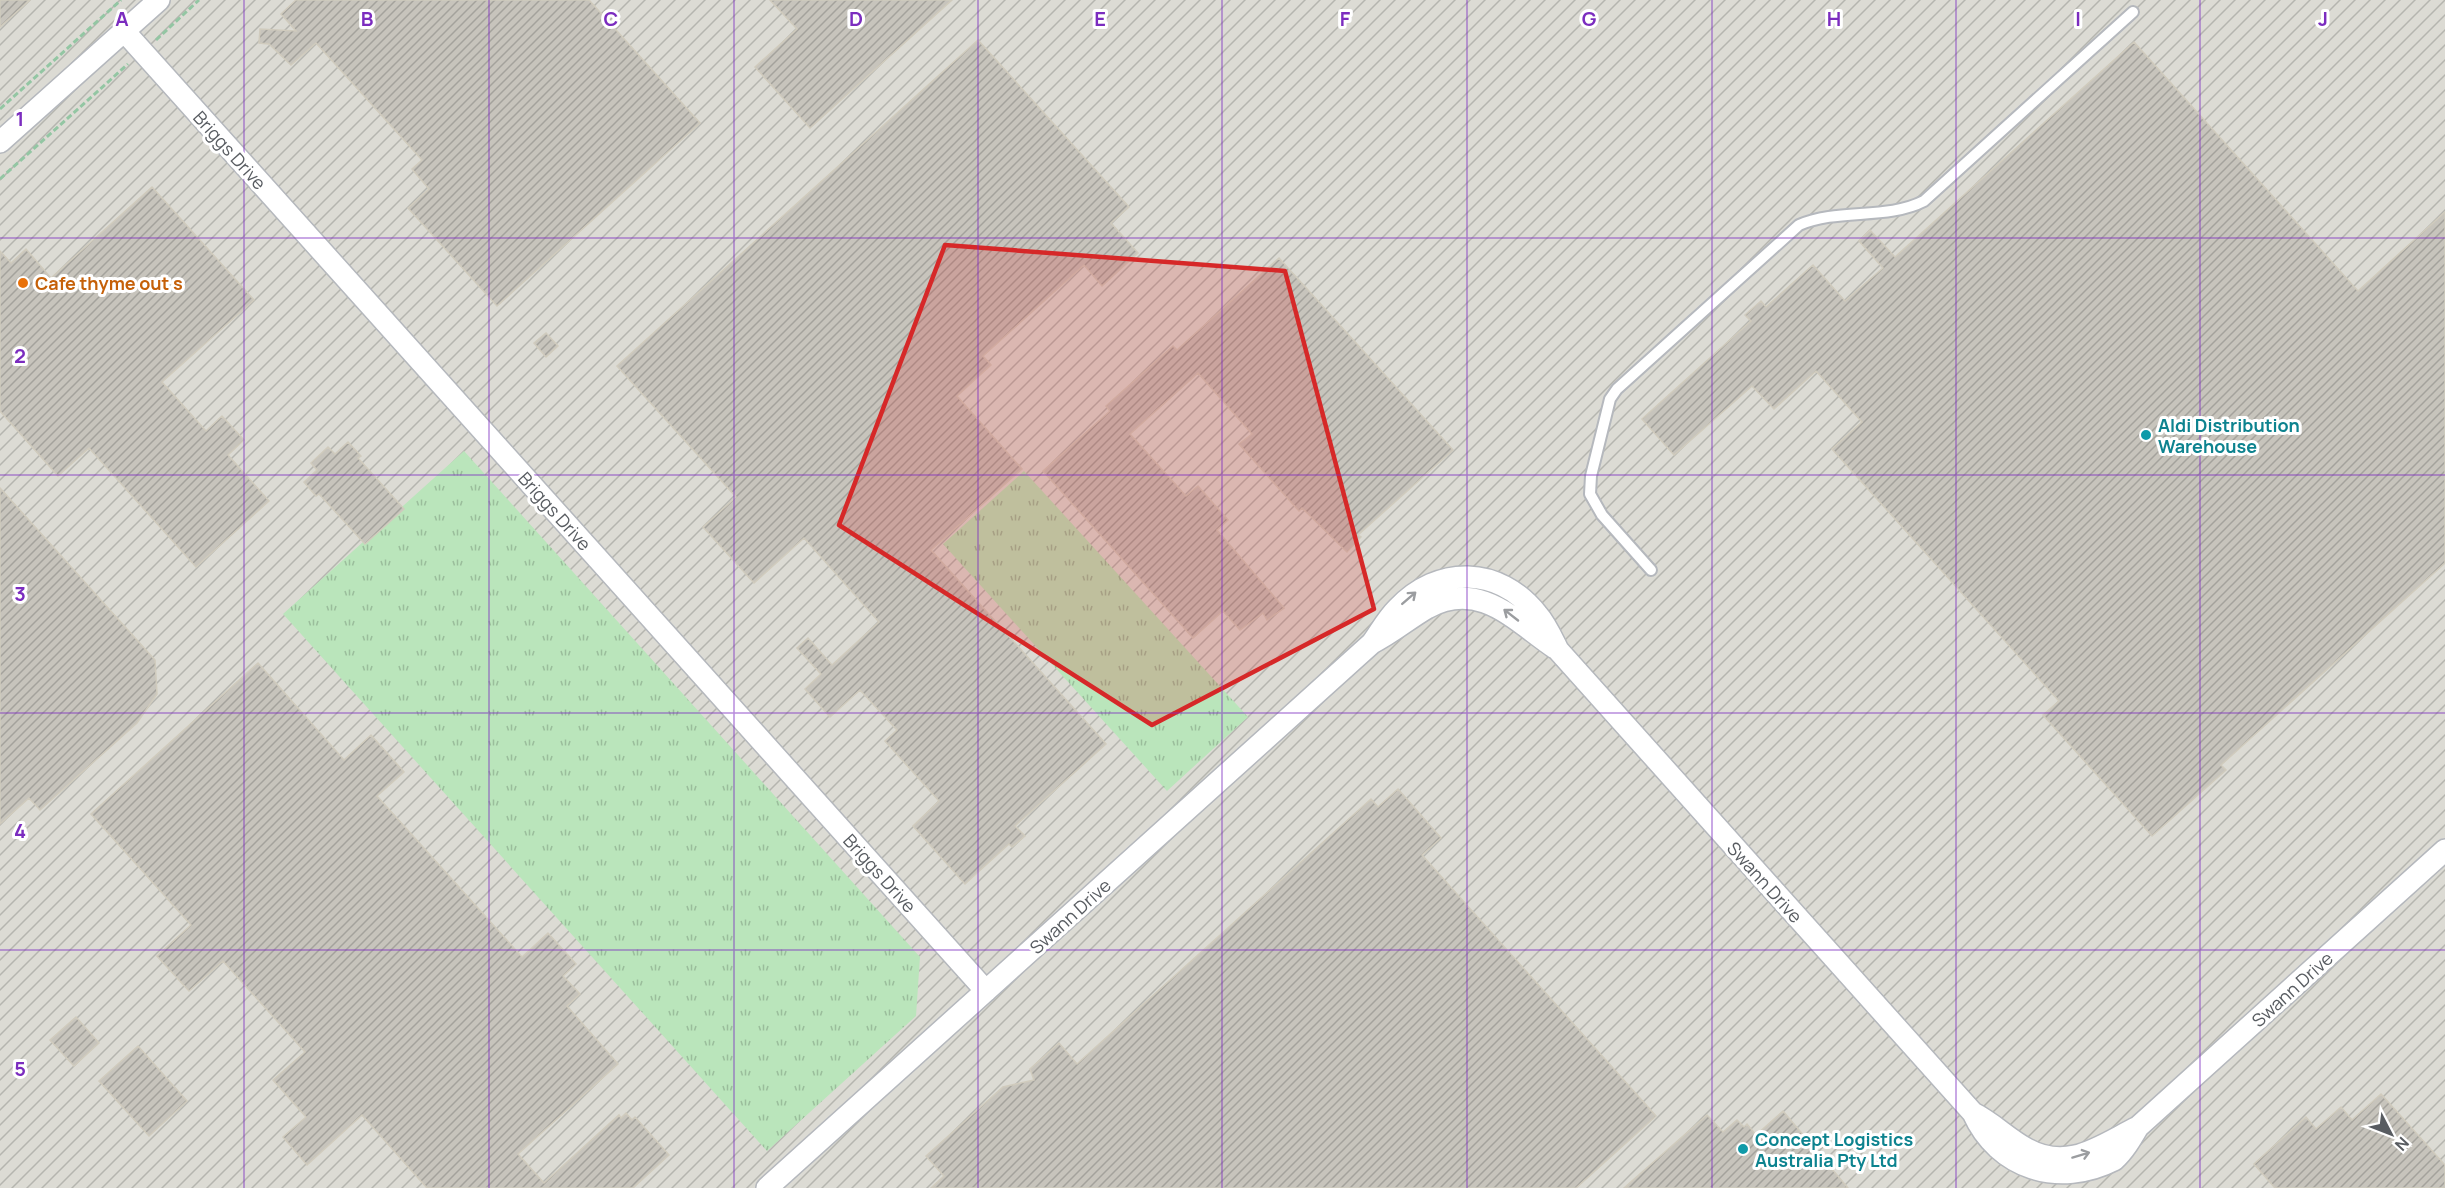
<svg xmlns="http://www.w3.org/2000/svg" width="2445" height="1188" font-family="Manrope,sans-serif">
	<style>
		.industrial { fill: url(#industrial-furrows) }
		.grass { fill: url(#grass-tufts) }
		.building { fill: url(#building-hatch); stroke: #d0cbbd; stroke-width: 1.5 }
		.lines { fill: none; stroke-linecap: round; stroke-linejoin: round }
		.lane-casing { stroke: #b5b8bd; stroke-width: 14 }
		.street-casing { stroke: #b5b8bd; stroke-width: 24 }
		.path { stroke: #93c6a3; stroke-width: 3; stroke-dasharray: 6 3; stroke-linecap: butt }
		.lane { stroke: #fff; stroke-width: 10 }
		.street { stroke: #fff; stroke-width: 21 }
		.oneway { stroke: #9b9da0 }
		.marked { fill: #d62828; fill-opacity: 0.2; stroke: #d62828; stroke-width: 4.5; stroke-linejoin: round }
		.grid { fill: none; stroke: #7b2cbf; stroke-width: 1.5; stroke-opacity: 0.55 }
		.food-dot { fill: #e8710a; stroke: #fff; stroke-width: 2 }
		.culture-dot { fill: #0f9aa8; stroke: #fff; stroke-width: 2 }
		.labels { text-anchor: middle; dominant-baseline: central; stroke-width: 6; stroke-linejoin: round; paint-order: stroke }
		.street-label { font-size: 18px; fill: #585c61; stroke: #fff }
		.food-label { font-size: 18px; font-weight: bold; fill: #c56008; stroke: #fff; text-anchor: start }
		.culture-label { font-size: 18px; font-weight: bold; fill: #0d838f; stroke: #fff; text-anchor: start }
		.grid-label { font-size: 20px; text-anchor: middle; font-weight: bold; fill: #7b2cbf; stroke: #fff; stroke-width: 6; stroke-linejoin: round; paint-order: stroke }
	</style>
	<defs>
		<pattern id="industrial-furrows" width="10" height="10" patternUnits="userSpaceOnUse" patternTransform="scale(1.5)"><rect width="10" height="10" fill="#dcdbd4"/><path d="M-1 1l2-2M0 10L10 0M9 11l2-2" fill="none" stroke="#b5b5af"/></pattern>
		<pattern id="grass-tufts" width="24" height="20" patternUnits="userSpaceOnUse" patternTransform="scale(1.5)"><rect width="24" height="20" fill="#bae5bb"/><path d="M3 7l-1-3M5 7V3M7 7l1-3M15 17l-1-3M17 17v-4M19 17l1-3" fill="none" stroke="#9abd9b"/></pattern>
		<pattern id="building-hatch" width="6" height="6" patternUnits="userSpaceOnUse" patternTransform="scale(1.5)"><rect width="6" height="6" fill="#c7c4bc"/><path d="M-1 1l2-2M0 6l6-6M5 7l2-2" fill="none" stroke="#a4a29c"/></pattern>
	</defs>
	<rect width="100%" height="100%" fill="#ece9df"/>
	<path class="industrial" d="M 0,0 L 2445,0 L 2445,1188 L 0,1188 Z"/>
	<path class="grass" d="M 464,451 L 920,957 L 916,1016 L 767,1151 L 283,614 Z
		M 1024,471 L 1248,717 L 1167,791 L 943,544 Z"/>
	<path class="building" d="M 0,0 L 30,0 L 0,27 Z
		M 296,0 L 589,0 L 700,123 L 497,306 L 408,208 L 429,189 L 412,169 L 422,160 L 316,43 L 291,65 L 269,44 L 259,43 L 260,29 L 296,31 L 281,14 Z
		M 770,0 L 952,0 L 810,128 L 755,67 L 797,29 Z
		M 978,40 L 1129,207 L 1111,223 L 1138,253 L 1102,286 L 1084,265 L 983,356 L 991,365 L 957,396 L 1022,469 L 931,550 L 1106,744 L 1015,826 L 1025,836 L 1012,847 L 1009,844 L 965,884 L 913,826 L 939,801 L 885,741 L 897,730 L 860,690 L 830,717 L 805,689 L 821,674 L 797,648 L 808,638 L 832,665 L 879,622 L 804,538 L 754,583 L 703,527 L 736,497 L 617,366 Z
		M 2134,42 L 2358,291 L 2445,212 L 2445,563 L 2221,765 L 2226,770 L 2152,836 L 2043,715 L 2059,701 L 1832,449 L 1862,422 L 1816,371 L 1774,409 L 1752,386 L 1674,455 L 1642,419 L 1751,321 L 1745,315 L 1761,301 L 1766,307 L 1813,265 L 1845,301 L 1883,268 L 1859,241 L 1870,230 L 1895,257 Z
		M 152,187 L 254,300 L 162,382 L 206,431 L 222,416 L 244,440 L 228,455 L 269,501 L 196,567 L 89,448 L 58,476 L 0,411 L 0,251 L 11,263 L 26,249 L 51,278 Z
		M 1279,258 L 1453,450 L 1358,535 L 1361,537 L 1347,552 L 1302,508 L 1299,511 L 1239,444 L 1252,434 L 1198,373 L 1130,434 L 1186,496 L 1198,486 L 1228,520 L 1217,530 L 1284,608 L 1267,620 L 1263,613 L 1240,630 L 1223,611 L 1193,638 L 1043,471 L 1110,411 L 1106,406 L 1173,346 L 1177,350 Z
		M 546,333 L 558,346 L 546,357 L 534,343 Z
		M 348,442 L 361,456 L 358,458 L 404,509 L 365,544 L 319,494 L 316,496 L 304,482 L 317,470 L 311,463 L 328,447 L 335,454 Z
		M 0,488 L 155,660 L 157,694 L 137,723 L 40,810 L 29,798 L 0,824 Z
		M 258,663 L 344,760 L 371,735 L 404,772 L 377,796 L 522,957 L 548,933 L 576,964 L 563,976 L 580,994 L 567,1006 L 618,1064 L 518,1154 L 544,1183 L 619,1115 L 621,1118 L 626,1113 L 632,1120 L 635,1117 L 669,1155 L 633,1188 L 427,1188 L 362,1115 L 307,1165 L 283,1137 L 306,1117 L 273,1080 L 305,1052 L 223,961 L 189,991 L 157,956 L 191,925 L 91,814 Z
		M 1398,789 L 1441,838 L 1422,855 L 1656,1116 L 1576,1188 L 931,1188 L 944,1176 L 926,1156 L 1003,1087 L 1034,1080 L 1030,1069 L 1059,1043 L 1077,1064 L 1371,799 L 1378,807 Z
		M 76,1017 L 99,1043 L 74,1066 L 50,1040 Z
		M 138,1046 L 187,1101 L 149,1136 L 99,1081 Z
		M 2381,1094 L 2445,1165 L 2445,1188 L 2275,1188 L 2254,1164 L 2306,1117 L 2316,1129 L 2341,1107 L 2352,1120 Z
		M 1783,1111 L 1848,1188 L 1624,1188 L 1707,1115 L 1723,1132 L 1737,1120 L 1744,1127 L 1747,1124 L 1756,1135 Z"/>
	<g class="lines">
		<defs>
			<path id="lane" d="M 1651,570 L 1602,515 L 1590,494 L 1591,476 L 1610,399 L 1617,389 L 1799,225 C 1838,208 1887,220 1924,201 L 2133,12"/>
			<path id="street" d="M 124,31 L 986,991
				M 0,142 L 159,0
				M 1372,643 C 1380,632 1387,619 1397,609 C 1438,565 1499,566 1537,614 C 1546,624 1552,638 1558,650 L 1973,1113 C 1998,1169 2059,1188 2114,1160 C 2124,1151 2131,1139 2138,1127
				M 1973,1113 C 1993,1123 2008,1139 2027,1149 C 2069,1172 2101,1145 2138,1127 L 2445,850
				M 767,1188 L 1372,643 C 1392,633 1408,619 1427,608 C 1480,579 1515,621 1555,648"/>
		</defs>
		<use href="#lane" class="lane-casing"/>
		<use href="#street" class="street-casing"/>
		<path class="path" d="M 156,40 L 199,0
			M 0,109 L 121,0
			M 0,179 L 128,64"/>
		<use href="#lane" class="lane"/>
		<use href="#street" class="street"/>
	</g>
	<defs><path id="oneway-shaft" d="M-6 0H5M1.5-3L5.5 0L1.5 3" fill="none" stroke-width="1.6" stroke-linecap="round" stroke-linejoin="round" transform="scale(1.5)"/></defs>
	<g class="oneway">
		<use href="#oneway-shaft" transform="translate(1409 598) rotate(-41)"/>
		<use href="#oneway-shaft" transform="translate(1511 615) rotate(-142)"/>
		<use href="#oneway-shaft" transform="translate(2081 1155) rotate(-17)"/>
	</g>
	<path class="marked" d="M 945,245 L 1285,271 L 1374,609 L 1152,725 L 839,525 Z"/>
	<path class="grid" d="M 244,0 L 244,1188M 489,0 L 489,1188M 734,0 L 734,1188M 978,0 L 978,1188M 1222,0 L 1222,1188M 1467,0 L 1467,1188M 1712,0 L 1712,1188M 1956,0 L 1956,1188M 2200,0 L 2200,1188M 0,238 L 2445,238M 0,475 L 2445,475M 0,713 L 2445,713M 0,950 L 2445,950"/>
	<circle class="food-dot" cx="23" cy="283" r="6"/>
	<g class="culture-dot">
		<circle cx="2146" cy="435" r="6"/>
		<circle cx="1743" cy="1149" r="6"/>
	</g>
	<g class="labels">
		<g class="street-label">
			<text transform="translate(230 150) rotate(48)">Briggs Drive</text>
			<text transform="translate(555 511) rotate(48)">Briggs Drive</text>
			<text transform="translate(880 873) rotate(48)">Briggs Drive</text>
			<text transform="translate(1765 882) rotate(48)">Swann Drive</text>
			<text transform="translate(1070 916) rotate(-42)">Swann Drive</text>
			<text transform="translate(2292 989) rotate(-42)">Swann Drive</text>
		</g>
		<g class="food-label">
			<text x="35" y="283">Cafe thyme out s</text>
		</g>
		<g class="culture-label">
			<text x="2158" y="425">Aldi Distribution<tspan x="2158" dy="21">Warehouse</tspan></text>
			<text x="1755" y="1139">Concept Logistics<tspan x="1755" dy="21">Australia Pty Ltd</tspan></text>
		</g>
	</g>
	<g class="grid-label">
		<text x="122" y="26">A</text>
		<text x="367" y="26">B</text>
		<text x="611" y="26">C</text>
		<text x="856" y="26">D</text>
		<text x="1100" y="26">E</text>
		<text x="1345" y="26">F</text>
		<text x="1589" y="26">G</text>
		<text x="1834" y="26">H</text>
		<text x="2078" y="26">I</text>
		<text x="2323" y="26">J</text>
		<text x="20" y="126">1</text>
		<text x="20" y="363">2</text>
		<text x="20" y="601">3</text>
		<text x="20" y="838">4</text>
		<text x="20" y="1076">5</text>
	</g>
	<g transform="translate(2391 1134) rotate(132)" stroke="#ffffff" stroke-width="4.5" paint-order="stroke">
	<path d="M0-4.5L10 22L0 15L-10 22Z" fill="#585c61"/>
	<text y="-9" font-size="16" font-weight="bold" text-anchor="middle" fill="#585c61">N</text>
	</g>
</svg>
